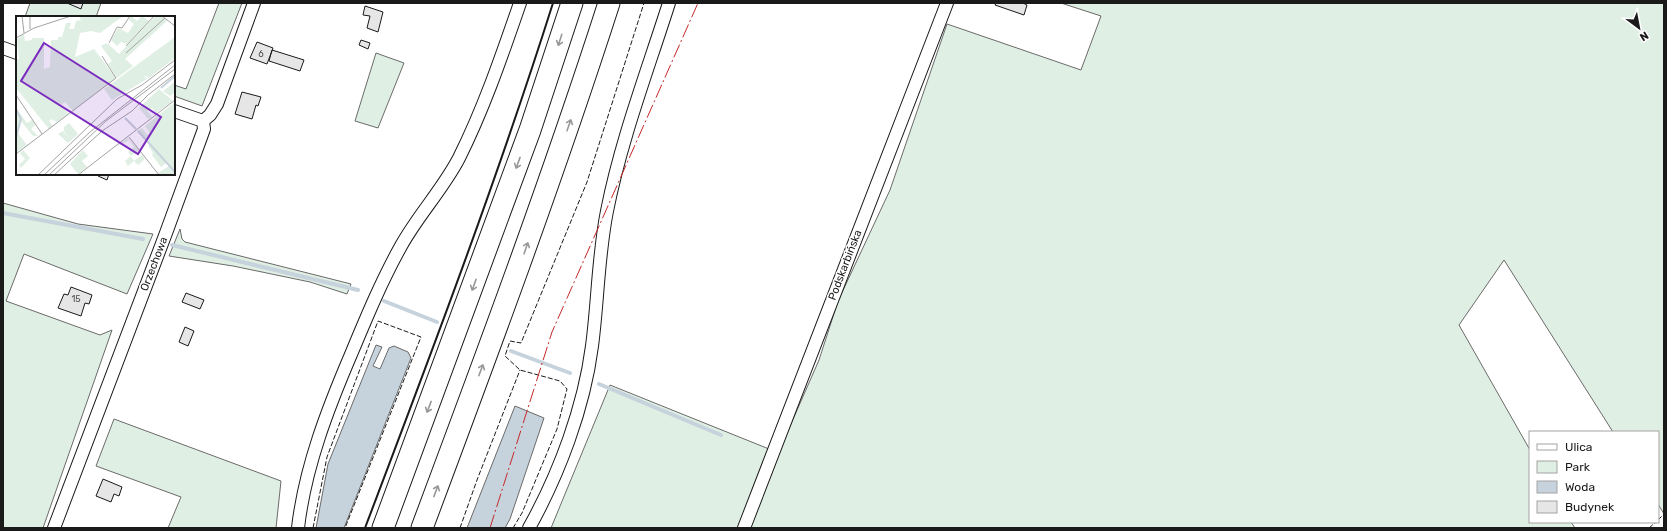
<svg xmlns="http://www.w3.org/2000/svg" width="1667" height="531" font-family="Rubik,sans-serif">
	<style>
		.green { fill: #e0efe3; stroke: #6a6a6a }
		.water { fill: #c6d2dc; stroke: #6a6a6a }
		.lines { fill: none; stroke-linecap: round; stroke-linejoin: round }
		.stream { stroke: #c6d2dc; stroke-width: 4 }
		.building { fill: #e6e6e6; stroke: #1a1a1a }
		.street-casing { stroke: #1a1a1a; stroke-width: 14 }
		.highway-casing { stroke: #1a1a1a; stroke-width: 23 }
		.street { stroke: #fff; stroke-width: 12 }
		.highway { stroke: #fff; stroke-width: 21 }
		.fence { stroke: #1a1a1a; stroke-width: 1; stroke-dasharray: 5 2; stroke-linecap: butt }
		.wall { stroke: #1a1a1a; stroke-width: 2 }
		.power { stroke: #c62828; stroke-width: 1; stroke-dasharray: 14 3 2 3; stroke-linecap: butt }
		.oneway { stroke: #989898 }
		.labels { text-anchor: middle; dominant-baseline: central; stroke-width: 3; stroke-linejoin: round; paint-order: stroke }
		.number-label { font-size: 9px; fill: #4d4d4d }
		.street-label { font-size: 11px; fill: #1a1a1a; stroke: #fff }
		.inset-river { fill: none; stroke: #c6d2dc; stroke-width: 2 }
		.inset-road { fill: none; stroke: #a3a3a3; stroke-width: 1 }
		.view { fill: #7b2cbf; fill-opacity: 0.15; stroke: #7b2cbf; stroke-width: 2 }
		.inset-edge { fill: none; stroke: #1a1a1a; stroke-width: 2 }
	</style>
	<rect width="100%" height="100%" fill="#fff"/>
	<path class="green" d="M 30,3 L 101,3 L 96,17 L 25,17 Z
		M 219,3 L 242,3 L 202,106 L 174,96 L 174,85 L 186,89 Z
		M 1061,3 L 1664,3 L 1664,514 L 1658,504 L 1658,432 L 1613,432 L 1504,260 L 1459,325 L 1530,450 L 1530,522 L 1571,522 L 1575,528 L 749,528 L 769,474 L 819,360 L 838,301 L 890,190 L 947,24 L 1081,70 L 1101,16 Z
		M 376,53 L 404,63 L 378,128 L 355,121 Z
		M 3,203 L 78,224 L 153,234 L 127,294 L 24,254 L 6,301 L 100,335 L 112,330 L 43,528 L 3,528 Z
		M 180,229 L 182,239 L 185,242 L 351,284 L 347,294 L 310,282 L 233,266 L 169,256 Z
		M 610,385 L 769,449 L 739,528 L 551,528 Z
		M 114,419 L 281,481 L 276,528 L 168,528 L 181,497 L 96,466 Z"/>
	<path class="water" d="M 376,345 L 382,347 L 373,366 L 380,369 L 389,348 L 394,346 L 408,352 L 411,358 L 344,528 L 316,528 L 328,464 Z
		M 515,406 L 544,418 L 510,519 L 505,528 L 467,528 Z"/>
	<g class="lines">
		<path class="stream" d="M 3,213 L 143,239
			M 172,245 L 358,290
			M 384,301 L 437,322
			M 511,351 L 570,373
			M 599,384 L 721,435"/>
	</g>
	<path class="building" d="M 67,3 L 83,3 L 81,9 Z
		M 996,3 L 1023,3 L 1027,5 L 1024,15 L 995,5 Z
		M 365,6 L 383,12 L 378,32 L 367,28 L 370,16 L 363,15 Z
		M 361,40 L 370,43 L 368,49 L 359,45 Z
		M 257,42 L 273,48 L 267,64 L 250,58 Z
		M 272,50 L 304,60 L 300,71 L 269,61 Z
		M 242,92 L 261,97 L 258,106 L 256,105 L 252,119 L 235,114 Z
		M 99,174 L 109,174 L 107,180 L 98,176 Z
		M 71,287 L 92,295 L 89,304 L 85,303 L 81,316 L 58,308 L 64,294 L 68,295 Z
		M 186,293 L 204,300 L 200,309 L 182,302 Z
		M 185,327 L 194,331 L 188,346 L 179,342 Z
		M 103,479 L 122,487 L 119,496 L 114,494 L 111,502 L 96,496 Z"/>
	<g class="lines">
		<defs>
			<path id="street" d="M 3,48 L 17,53
				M 174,111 L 203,121
				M 203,121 L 210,115 L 217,104 L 254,3
				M 54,528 L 166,233 L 204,129 L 203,121
				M 298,528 C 305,467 328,408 352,352 C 367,316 382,280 401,246 C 418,215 443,189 459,158 C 484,108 502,55 520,3
				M 529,528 C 559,474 584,408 592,346 C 598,301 598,256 607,211 C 621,140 647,72 669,3
				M 744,528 L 947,3"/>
			<path id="highway" d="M 383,528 L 530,130 L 572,3
				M 422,528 C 487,354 552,180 609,3"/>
		</defs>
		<use href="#street" class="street-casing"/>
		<use href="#highway" class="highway-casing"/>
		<use href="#street" class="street"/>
		<use href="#highway" class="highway"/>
		<path class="fence" d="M 1658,520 L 1664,514
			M 313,528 L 327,457 L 378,321 L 421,337 L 345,528
			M 460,528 L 477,480 L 520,370
			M 513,528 L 522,513 L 557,429 L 567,389 L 560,381 L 520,370 L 505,356 L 510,341 L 521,343 L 587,182 L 644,3
			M 1649,528 L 1656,522"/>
		<path class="wall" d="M 365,528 C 431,354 497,180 553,3"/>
		<path class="power" d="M 490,528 L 552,332 L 698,3"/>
	</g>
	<defs><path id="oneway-shaft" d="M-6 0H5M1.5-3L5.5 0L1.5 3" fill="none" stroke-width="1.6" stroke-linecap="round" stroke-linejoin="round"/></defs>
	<g class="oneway">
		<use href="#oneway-shaft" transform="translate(560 40) rotate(108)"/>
		<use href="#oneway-shaft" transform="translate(569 125) rotate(-71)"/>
		<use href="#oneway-shaft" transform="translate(518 163) rotate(110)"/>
		<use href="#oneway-shaft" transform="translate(526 248) rotate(-71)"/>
		<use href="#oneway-shaft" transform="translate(474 285) rotate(110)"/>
		<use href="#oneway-shaft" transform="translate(481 370) rotate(-69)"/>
		<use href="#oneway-shaft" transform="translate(429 407) rotate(111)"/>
		<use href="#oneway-shaft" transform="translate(436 491) rotate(-69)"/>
	</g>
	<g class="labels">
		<g class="number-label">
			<text x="261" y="54">6</text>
			<text x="76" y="299">15</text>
		</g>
		<g class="street-label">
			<text transform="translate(154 264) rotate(-69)">Orzechowa</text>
			<text transform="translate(845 265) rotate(-69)">Podskarbińska</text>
		</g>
	</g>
	<g transform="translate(16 16)">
		<rect width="159" height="159" fill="#fff"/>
		<path d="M 63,0 L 107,0 L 84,17 L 75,15 L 64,17 L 59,41 L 78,33 L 100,62 L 57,95 L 49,86 L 45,89 L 53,98 L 41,106 L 35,103 L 33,105 L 37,110 L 33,113 L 0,72 L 0,43 L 3,43 L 1,23 L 8,18 L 9,25 L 16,24 L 16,22 L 28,22 L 28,53 L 34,51 L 35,24 L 42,24 L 42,21 L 46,21 L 50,7 L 55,7 L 53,13 L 58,13 L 60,5 L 65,4 ZM 115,0 L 121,5 L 126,0 L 133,5 L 111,28 L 105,26 L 101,30 L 95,24 L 102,12 L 112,17 L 118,8 L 113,4 ZM 139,0 L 145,0 L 151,5 L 109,43 L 117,50 L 101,62 L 92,48 L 96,45 L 85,30 L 91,27 L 103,38 ZM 159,21 L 159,42 L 133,62 L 127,59 L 131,63 L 96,84 L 88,73 ZM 159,66 L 159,76 L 154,80 L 147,75 ZM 143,73 L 157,85 L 140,97 L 136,92 L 131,95 L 136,101 L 132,103 L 123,92 ZM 159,86 L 159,159 L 143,159 L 142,157 L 153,150 L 150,147 L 145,151 L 136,139 L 137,137 L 132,130 L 134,128 L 121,115 L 126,112 L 131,119 L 134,117 L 129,110 ZM 0,92 L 11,107 L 16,104 L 19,109 L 15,113 L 22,120 L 17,120 L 5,105 L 2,117 L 11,129 L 0,137 ZM 53,107 L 62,118 L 52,127 L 42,118 L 47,115 L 53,123 L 48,115 L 48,111 ZM 112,122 L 123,134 L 115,140 L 118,145 L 126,139 L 129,143 L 122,149 L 118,145 L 112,150 L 109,145 L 115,140 L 112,136 L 118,131 L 113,124 L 98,132 ZM 7,134 L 14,142 L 5,152 L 3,149 L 9,143 L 4,137 ZM 67,134 L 72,140 L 66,145 L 71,151 L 62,158 L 54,148 Z" fill="#e0efe3"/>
		<path class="inset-river" d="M 145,72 L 159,60M 0,93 L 5,103 L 0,121M 109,102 L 120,113M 122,115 L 159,156"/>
		<path class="inset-road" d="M 6,0 L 8,17M 14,0 L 14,13M 146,0 L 159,10M 0,22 L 18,12 L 55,0M 93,27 L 101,11 L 106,12 L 114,0M 110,30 L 138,0M 110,37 L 149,2M 0,79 L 26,118M 113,121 L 143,159M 0,138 L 100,62 L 86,40M 22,159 L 101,83 L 126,69 L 159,44M 28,159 L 74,116 L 159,49M 33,159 L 90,105 L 159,53M 38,159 L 86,115 L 116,95 L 132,79 L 159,58M 62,159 L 159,84"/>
		<path class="view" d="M 28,27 L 145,101 L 122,138 L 5,65 Z"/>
		<rect width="159" height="159" class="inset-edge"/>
	</g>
	<rect width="1667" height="531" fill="none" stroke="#1a1a1a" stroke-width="8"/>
	<rect x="1529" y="431" width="130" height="92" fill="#ffffff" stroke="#a3a3a3"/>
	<rect x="1537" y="444" width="20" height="6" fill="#ffffff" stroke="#a3a3a3"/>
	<text x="1565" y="451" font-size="12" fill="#1a1a1a">Ulica</text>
	<rect x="1537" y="461" width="20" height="12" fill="#e0efe3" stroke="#a3a3a3"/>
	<text x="1565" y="471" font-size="12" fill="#1a1a1a">Park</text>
	<rect x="1537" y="481" width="20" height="12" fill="#c6d2dc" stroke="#a3a3a3"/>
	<text x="1565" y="491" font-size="12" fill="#1a1a1a">Woda</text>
	<rect x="1537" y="501" width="20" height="12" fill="#e6e6e6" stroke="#a3a3a3"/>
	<text x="1565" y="511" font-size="12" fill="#1a1a1a">Budynek</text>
	<g transform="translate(1639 28) rotate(148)" stroke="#ffffff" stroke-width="3" paint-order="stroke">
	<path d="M0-3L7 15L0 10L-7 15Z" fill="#1a1a1a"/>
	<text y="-6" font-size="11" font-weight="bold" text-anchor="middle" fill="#1a1a1a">N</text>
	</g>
</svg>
